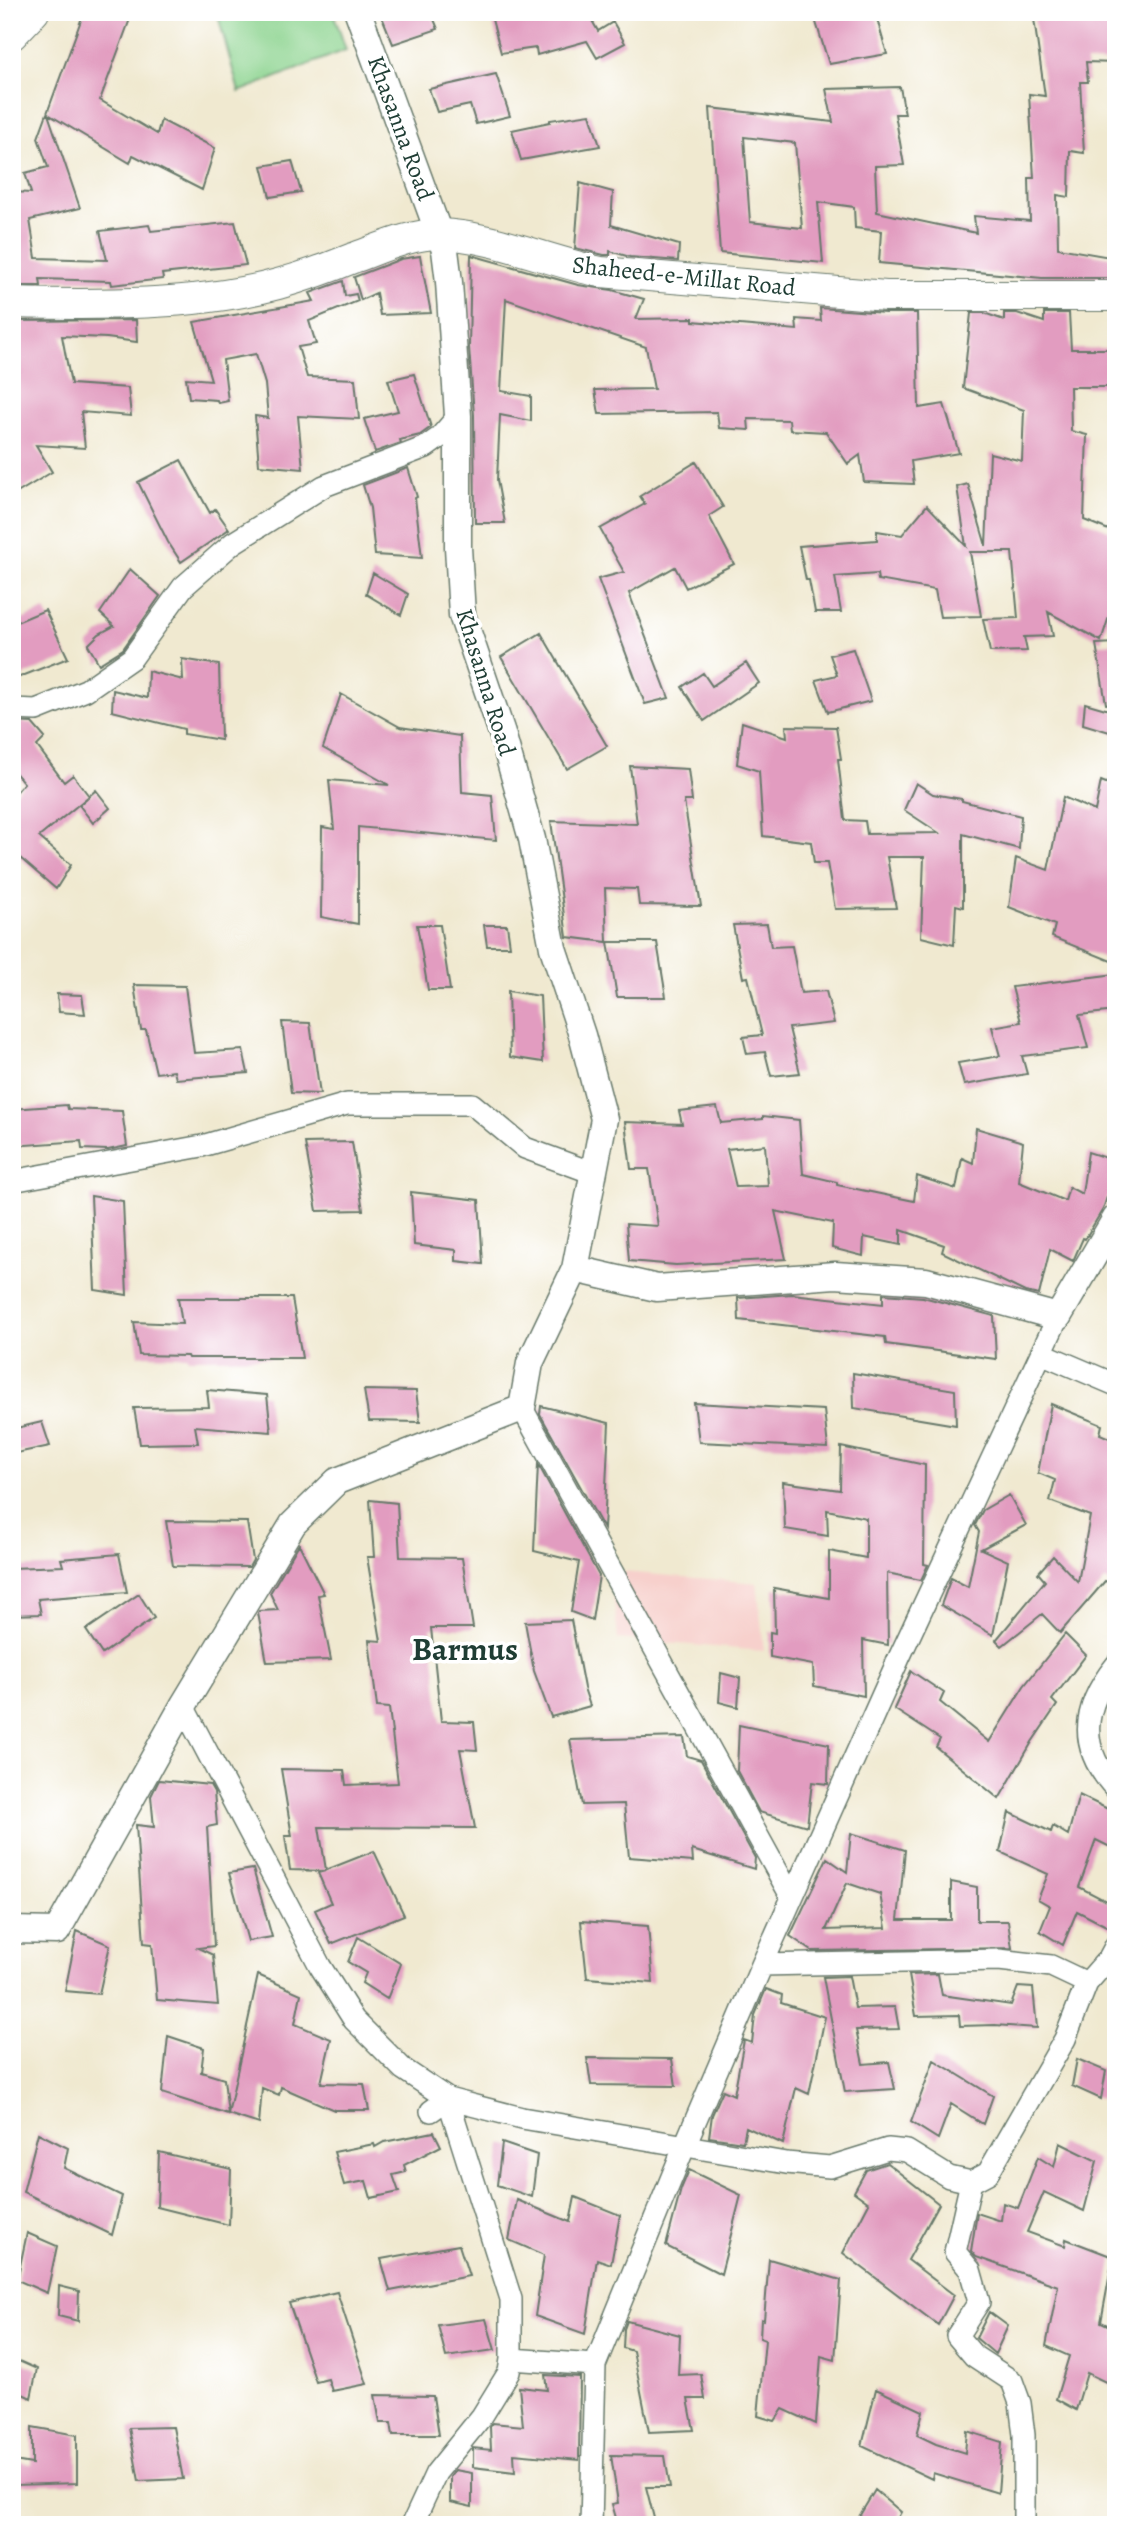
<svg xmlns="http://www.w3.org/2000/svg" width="1128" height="2537" font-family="Alegreya,serif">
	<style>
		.built { fill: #f7d0cc }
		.green { fill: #8dd490; stroke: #568862; stroke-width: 2 }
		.building { fill: #e29cc0; fill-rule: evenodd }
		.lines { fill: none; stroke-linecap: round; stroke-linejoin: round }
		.minor-casing { stroke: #68796b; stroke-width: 24 }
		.tertiary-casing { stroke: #68796b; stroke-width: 29 }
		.secondary-casing { stroke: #68796b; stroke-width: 32 }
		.minor { stroke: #fff; stroke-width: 21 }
		.tertiary { stroke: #fff; stroke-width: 26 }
		.secondary { stroke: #fff; stroke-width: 30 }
		.labels { text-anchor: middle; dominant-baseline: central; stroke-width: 7; stroke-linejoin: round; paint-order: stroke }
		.street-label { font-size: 24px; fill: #1f3d34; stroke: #fff }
		.district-label { font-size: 32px; font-weight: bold; fill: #1f3d34; stroke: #fff }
	</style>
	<rect width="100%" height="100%" fill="#fff"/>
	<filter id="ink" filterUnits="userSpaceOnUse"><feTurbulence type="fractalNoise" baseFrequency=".0143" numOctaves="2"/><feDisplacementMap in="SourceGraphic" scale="14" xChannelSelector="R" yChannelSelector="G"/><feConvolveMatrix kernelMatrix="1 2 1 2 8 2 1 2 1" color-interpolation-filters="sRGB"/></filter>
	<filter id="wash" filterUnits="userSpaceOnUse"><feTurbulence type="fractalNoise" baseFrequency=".00686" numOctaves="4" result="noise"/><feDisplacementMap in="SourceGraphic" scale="28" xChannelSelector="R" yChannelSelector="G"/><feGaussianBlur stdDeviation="1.57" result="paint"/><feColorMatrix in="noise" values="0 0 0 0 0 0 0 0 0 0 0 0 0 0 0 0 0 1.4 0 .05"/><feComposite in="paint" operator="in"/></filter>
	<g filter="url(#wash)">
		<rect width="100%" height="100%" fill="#f0e9d0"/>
		<path class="built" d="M 611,1571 L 757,1583 L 764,1651 L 618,1639 Z"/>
		<path class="green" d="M 217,12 L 333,12 L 346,50 L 239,92 Z"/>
		<g id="blocks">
			<path class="building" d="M 84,12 L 119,12 L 130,19 L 100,100 L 157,134 L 161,120 L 215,148 L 202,190 L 133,155 L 130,163 L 48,114 L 80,208 L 30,220 L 36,258 L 107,260 L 100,231 L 149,225 L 151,231 L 235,222 L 246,265 L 162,274 L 163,279 L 112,285 L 111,281 L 40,279 L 41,286 L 12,286 L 12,192 L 31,193 L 25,173 L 48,167 L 38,138 Z
				M 380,12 L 431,12 L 438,29 L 393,44 Z
				M 490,12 L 587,12 L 598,31 L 613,22 L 625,43 L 597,58 L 587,41 L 537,55 L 536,48 L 501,53 Z
				M 851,12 L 875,12 L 887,54 L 829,64 L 815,19 Z
				M 1033,12 L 1116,12 L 1116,63 L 1086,62 L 1088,82 L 1080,82 L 1084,153 L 1070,151 L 1069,197 L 1057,195 L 1058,248 L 1116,258 L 1116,278 L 1042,278 L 879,263 L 881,231 L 855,228 L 854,207 L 818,202 L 823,263 L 720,253 L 710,108 L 833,122 L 826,89 L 900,87 L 905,114 L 895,114 L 904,165 L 875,166 L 877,212 L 976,233 L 974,216 L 1030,221 L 1029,178 L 1034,178 L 1029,94 L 1045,96 ZM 744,137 L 795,143 L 802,228 L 750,222 Z
				M 496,74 L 510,116 L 476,124 L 470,105 L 437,112 L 429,89 Z
				M 590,114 L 600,146 L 521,160 L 512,130 L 550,122 L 550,120 Z
				M 292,161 L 301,192 L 270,197 L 262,166 Z
				M 580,183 L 613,192 L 611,225 L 679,245 L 678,261 L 630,257 L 610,251 L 610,255 L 604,255 L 575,248 Z
				M 471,255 L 578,285 L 612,290 L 644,299 L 636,319 L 693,318 L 693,321 L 797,330 L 796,319 L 821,321 L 820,308 L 885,313 L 917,313 L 919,408 L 944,404 L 959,453 L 911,461 L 914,484 L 864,482 L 860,455 L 848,464 L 826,432 L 790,430 L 789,420 L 748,419 L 749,430 L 719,428 L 717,412 L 599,414 L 595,390 L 654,389 L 646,347 L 506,299 L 501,391 L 531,396 L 531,421 L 500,415 L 497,480 L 505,523 L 475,523 L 474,415 L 469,347 Z
				M 420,256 L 431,313 L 380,315 L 376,293 L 361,300 L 354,277 L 401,259 Z
				M 343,281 L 345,296 L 356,294 L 358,301 L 309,321 L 316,344 L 298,347 L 307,377 L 355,379 L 359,419 L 298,416 L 303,469 L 259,465 L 255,416 L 268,418 L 265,384 L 256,354 L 223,360 L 228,401 L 218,403 L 217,400 L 189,398 L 186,378 L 211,380 L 194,322 L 314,301 L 310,293 Z
				M 971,313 L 984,313 L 1004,320 L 1004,313 L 1017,313 L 1044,322 L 1044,313 L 1069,313 L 1071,349 L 1116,349 L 1116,377 L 1110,377 L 1112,387 L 1070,387 L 1071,431 L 1087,435 L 1084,520 L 1116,533 L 1116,595 L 1101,641 L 1048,612 L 1053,636 L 1024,637 L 1027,651 L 990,652 L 983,619 L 1018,618 L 1012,552 L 970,552 L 981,616 L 940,617 L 935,590 L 878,580 L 877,574 L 835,577 L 841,612 L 815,612 L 809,580 L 806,580 L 799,546 L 877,540 L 877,531 L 902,535 L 927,505 L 966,546 L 957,487 L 968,484 L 986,546 L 990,453 L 1022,461 L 1024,410 L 963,388 Z
				M 136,320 L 137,342 L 107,338 L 62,336 L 71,384 L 128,388 L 131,416 L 81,412 L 85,448 L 36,445 L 52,472 L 12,496 L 12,321 Z
				M 414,374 L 431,427 L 420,435 L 400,440 L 401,443 L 375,452 L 364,419 L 398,411 L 388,380 Z
				M 181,460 L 210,513 L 215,509 L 229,529 L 181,562 L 168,542 L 138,482 Z
				M 696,462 L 723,507 L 709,516 L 734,564 L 686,588 L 675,567 L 629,593 L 669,698 L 645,704 L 598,579 L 624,572 L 600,529 L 645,504 L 640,496 Z
				M 408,468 L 417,497 L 415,498 L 422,558 L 375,555 L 370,508 L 363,485 Z
				M 130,569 L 160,596 L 123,649 L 99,664 L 88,645 L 99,634 L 114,626 L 100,613 Z
				M 373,573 L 408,594 L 401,615 L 366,594 Z
				M 45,610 L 68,658 L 12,680 L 12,624 Z
				M 541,633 L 607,746 L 567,769 L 501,657 Z
				M 1116,643 L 1116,703 L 1106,704 L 1096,644 Z
				M 853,649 L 871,701 L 828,712 L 816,680 L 837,675 L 830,655 Z
				M 182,659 L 219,665 L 221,740 L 184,734 L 184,729 L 112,711 L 113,690 L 147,698 L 148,671 L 183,680 Z
				M 746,663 L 759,683 L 704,721 L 682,687 L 703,673 L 712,686 Z
				M 341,694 L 400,727 L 460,736 L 462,792 L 492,795 L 496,840 L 358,827 L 358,924 L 321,917 L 322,827 L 334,829 L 329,780 L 389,785 L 323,748 Z
				M 1085,703 L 1116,712 L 1116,734 L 1083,724 Z
				M 12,722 L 32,723 L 45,738 L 37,746 L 64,782 L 73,775 L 89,796 L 39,837 L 71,865 L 56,889 L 12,851 L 12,797 L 24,783 L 12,769 Z
				M 742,722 L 787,737 L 786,726 L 836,727 L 841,759 L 838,759 L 845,820 L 865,821 L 867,834 L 939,833 L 904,810 L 916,783 L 933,794 L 962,799 L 962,801 L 1021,816 L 1019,849 L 963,834 L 963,907 L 956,905 L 954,945 L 921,937 L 924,857 L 887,857 L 896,908 L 835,909 L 827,863 L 814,863 L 811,842 L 763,836 L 759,771 L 737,764 Z
				M 630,766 L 688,769 L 692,801 L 684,801 L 701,906 L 639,905 L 637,889 L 605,888 L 607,942 L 567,937 L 551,821 L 637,824 Z
				M 1101,781 L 1116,787 L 1116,963 L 1052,937 L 1055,925 L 1009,907 L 1016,858 L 1048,870 L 1063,797 L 1095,811 Z
				M 96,790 L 110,808 L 93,823 L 79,805 Z
				M 767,924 L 771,947 L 792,946 L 801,993 L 826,991 L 834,1023 L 789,1028 L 800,1073 L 771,1076 L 765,1052 L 747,1054 L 743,1037 L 762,1035 L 748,977 L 743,978 L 733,925 Z
				M 417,925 L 440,925 L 450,990 L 428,990 Z
				M 484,925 L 507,925 L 510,946 L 487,946 Z
				M 608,942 L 657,942 L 666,997 L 617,997 Z
				M 1116,974 L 1116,1011 L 1079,1015 L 1088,1048 L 1022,1056 L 1027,1074 L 964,1085 L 958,1063 L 1000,1056 L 992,1027 L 1021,1022 L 1012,987 Z
				M 134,985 L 185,986 L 194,1053 L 243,1050 L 248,1073 L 176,1079 L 174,1071 L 156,1073 L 146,1030 L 141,1030 Z
				M 508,991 L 540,996 L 543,1062 L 510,1057 Z
				M 57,994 L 82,995 L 85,1014 L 59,1012 Z
				M 282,1022 L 310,1023 L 320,1094 L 291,1093 Z
				M 67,1105 L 68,1109 L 122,1111 L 127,1146 L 108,1150 L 82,1149 L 81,1141 L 12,1146 L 12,1109 Z
				M 717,1107 L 721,1123 L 763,1119 L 763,1116 L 799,1120 L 803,1174 L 837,1182 L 837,1185 L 914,1201 L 917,1176 L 956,1189 L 962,1158 L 973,1163 L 976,1128 L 1023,1142 L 1019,1182 L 1065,1201 L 1069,1187 L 1082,1194 L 1088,1152 L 1116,1161 L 1116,1200 L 1107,1197 L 1103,1209 L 1085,1239 L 1083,1238 L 1073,1261 L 1050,1249 L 1039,1295 L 1025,1292 L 942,1252 L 944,1245 L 901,1230 L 901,1245 L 864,1237 L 863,1256 L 832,1248 L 833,1223 L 775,1211 L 786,1259 L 676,1265 L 629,1261 L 626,1224 L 658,1226 L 649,1169 L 631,1169 L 625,1122 L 682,1124 L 679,1111 ZM 765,1145 L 768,1186 L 736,1187 L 727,1149 Z
				M 352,1142 L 363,1210 L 317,1211 L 305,1143 Z
				M 411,1192 L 479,1200 L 483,1264 L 456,1261 L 456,1250 L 414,1245 Z
				M 91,1196 L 123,1201 L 127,1295 L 95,1290 Z
				M 792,1294 L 883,1304 L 883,1294 L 923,1297 L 994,1316 L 996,1359 L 886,1344 L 885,1337 L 739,1320 L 738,1298 Z
				M 178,1298 L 292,1298 L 302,1358 L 188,1358 L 187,1356 L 139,1355 L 134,1322 L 182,1324 Z
				M 853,1373 L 955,1390 L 956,1425 L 854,1408 Z
				M 207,1390 L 267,1395 L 271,1432 L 195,1426 L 198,1443 L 140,1444 L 134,1408 L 209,1407 Z
				M 364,1390 L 416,1391 L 420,1422 L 369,1421 Z
				M 694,1403 L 824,1410 L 828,1448 L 699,1442 Z
				M 1051,1404 L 1102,1425 L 1100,1434 L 1116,1441 L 1116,1585 L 1105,1581 L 1060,1633 L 1042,1614 L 1002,1646 L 996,1640 L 1045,1581 L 1038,1573 L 1053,1556 L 1078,1582 L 1090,1516 L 1050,1501 L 1055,1480 L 1038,1473 Z
				M 541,1406 L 609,1423 L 604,1529 L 540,1414 Z
				M 42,1422 L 50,1446 L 12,1454 L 12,1429 Z
				M 841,1447 L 925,1465 L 924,1564 L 928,1565 L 921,1580 L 887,1573 L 888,1645 L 863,1640 L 864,1696 L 814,1686 L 813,1665 L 770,1657 L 770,1632 L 775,1633 L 774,1588 L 829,1598 L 829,1551 L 866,1558 L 866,1518 L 827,1510 L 828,1536 L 785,1529 L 783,1482 L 840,1490 Z
				M 538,1464 L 599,1576 L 592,1620 L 571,1612 L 579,1562 L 534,1551 Z
				M 1009,1495 L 1026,1525 L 981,1549 L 1008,1561 L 993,1635 L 941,1605 L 951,1578 L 968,1587 L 979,1532 L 975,1525 L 983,1510 Z
				M 370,1500 L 397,1503 L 400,1557 L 462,1558 L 473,1628 L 431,1628 L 441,1721 L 474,1722 L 477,1750 L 460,1749 L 475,1828 L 319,1827 L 326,1870 L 374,1851 L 404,1915 L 331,1944 L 315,1910 L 331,1903 L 318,1873 L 325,1871 L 290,1870 L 285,1836 L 292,1836 L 281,1769 L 344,1770 L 346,1785 L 398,1783 L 389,1708 L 377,1707 L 369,1640 L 381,1641 L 367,1557 L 374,1557 Z
				M 166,1521 L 247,1522 L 253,1560 L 249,1567 L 173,1566 Z
				M 299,1544 L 324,1594 L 318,1595 L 331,1660 L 267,1662 L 258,1613 L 259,1611 L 278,1610 L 270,1593 Z
				M 119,1554 L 127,1592 L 38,1599 L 41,1614 L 12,1615 L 12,1568 L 63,1566 L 61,1559 Z
				M 139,1594 L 154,1618 L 102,1654 L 86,1630 Z
				M 571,1620 L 584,1688 L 590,1706 L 551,1717 L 534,1671 L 525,1622 Z
				M 1065,1634 L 1086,1655 L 1052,1700 L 1057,1705 L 1032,1742 L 999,1799 L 936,1747 L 940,1739 L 894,1709 L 911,1671 L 944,1693 L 940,1702 L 989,1742 L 1024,1686 Z
				M 721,1673 L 740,1678 L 738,1707 L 719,1702 Z
				M 739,1725 L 829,1744 L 828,1784 L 812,1782 L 807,1826 L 759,1812 L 737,1771 Z
				M 684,1737 L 687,1756 L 701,1760 L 755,1858 L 754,1869 L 692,1850 L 693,1862 L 629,1857 L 624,1804 L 582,1805 L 570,1740 Z
				M 159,1780 L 210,1785 L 214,1792 L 217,1825 L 207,1827 L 214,1946 L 198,1948 L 213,1955 L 218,2005 L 157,2000 L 152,1944 L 144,1943 L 136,1825 L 154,1827 L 151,1796 Z
				M 1079,1795 L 1116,1813 L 1116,1850 L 1096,1840 L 1079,1887 L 1116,1906 L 1116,1931 L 1077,1911 L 1063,1945 L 1040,1931 L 1050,1906 L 1038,1899 L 1048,1874 L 1000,1852 L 1009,1812 L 1051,1832 L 1053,1826 L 1068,1835 Z
				M 851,1833 L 905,1850 L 898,1920 L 951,1920 L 951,1882 L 977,1887 L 977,1921 L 1008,1921 L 1012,1948 L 812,1951 L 790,1936 L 827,1858 L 847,1872 ZM 847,1883 L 880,1894 L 886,1928 L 826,1930 Z
				M 253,1869 L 272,1937 L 248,1941 L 229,1873 Z
				M 581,1921 L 648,1926 L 653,1983 L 587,1978 Z
				M 77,1931 L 110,1945 L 99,1994 L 65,1991 Z
				M 358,1937 L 401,1964 L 387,1999 L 362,1983 L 366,1973 L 348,1962 Z
				M 938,1974 L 942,1995 L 1011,2005 L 1018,1987 L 1033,1988 L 1037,2028 L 995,2025 L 960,2026 L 959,2015 L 916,2016 L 909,1975 Z
				M 258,1975 L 301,1994 L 295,2024 L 331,2039 L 321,2083 L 364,2084 L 369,2110 L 334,2110 L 281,2087 L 279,2095 L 262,2088 L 259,2124 L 228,2114 Z
				M 849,1976 L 855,2008 L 895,2007 L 899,2029 L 856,2030 L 863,2064 L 889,2062 L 895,2089 L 845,2092 L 823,1977 Z
				M 766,1989 L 782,1995 L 781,2003 L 825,2017 L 809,2094 L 796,2088 L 783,2144 L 746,2127 L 743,2142 L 709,2137 L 712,2115 L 723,2090 L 734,2095 L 744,2040 L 752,2043 L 755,2015 Z
				M 168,2036 L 204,2048 L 201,2072 L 224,2079 L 228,2114 L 162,2093 Z
				M 587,2058 L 672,2059 L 676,2086 L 591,2085 Z
				M 1077,2059 L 1106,2071 L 1101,2099 L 1072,2086 Z
				M 934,2060 L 993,2096 L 983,2124 L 951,2104 L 938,2139 L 911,2122 Z
				M 434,2132 L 441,2146 L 404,2165 L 406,2172 L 393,2175 L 399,2192 L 371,2198 L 366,2181 L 344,2185 L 334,2152 L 374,2144 L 375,2147 L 384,2142 Z
				M 38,2133 L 68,2148 L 64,2168 L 122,2196 L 112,2235 L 23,2192 Z
				M 502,2143 L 537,2155 L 532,2197 L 497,2185 Z
				M 1060,2143 L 1097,2161 L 1084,2211 L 1044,2192 L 1027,2232 L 1065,2246 L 1066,2239 L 1113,2257 L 1101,2322 L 1116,2329 L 1116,2387 L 1087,2373 L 1076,2410 L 1056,2399 L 1069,2356 L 1046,2346 L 1058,2286 L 976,2257 L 971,2251 L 977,2213 L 1001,2221 L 1003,2203 L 1018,2208 L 1038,2157 L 1054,2167 Z
				M 159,2152 L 231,2169 L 229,2225 L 157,2207 Z
				M 887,2163 L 939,2204 L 908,2260 L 954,2295 L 938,2325 L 843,2253 L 869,2203 L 854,2192 L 866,2170 Z
				M 689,2170 L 741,2195 L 721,2274 L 666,2246 L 681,2189 Z
				M 575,2197 L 620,2215 L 611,2264 L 597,2259 L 585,2334 L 535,2316 L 544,2255 L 509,2240 L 517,2200 L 570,2222 Z
				M 27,2233 L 57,2246 L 47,2293 L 17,2280 Z
				M 459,2245 L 469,2276 L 390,2291 L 381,2259 Z
				M 769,2259 L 841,2280 L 835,2360 L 821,2356 L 816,2424 L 783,2409 L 775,2421 L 758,2416 L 765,2340 L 760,2338 L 761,2319 L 764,2320 Z
				M 59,2286 L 79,2291 L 78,2321 L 58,2316 Z
				M 337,2292 L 367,2384 L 332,2391 L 328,2379 L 316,2382 L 289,2303 Z
				M 989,2312 L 1008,2326 L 995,2354 L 976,2338 Z
				M 486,2319 L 495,2350 L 446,2357 L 438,2325 Z
				M 627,2321 L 680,2335 L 678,2375 L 701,2374 L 705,2399 L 688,2399 L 694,2430 L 649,2432 L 633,2351 L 623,2348 L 624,2329 Z
				M 12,2358 L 37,2369 L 31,2398 L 12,2389 Z
				M 545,2375 L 580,2377 L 579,2460 L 514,2454 L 515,2472 L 473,2467 L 473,2448 L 491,2450 L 490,2427 L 493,2423 L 523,2426 L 519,2387 L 547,2390 Z
				M 876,2389 L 923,2411 L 917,2435 L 936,2444 L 965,2453 L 967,2431 L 1002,2442 L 998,2493 L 933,2473 L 932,2479 L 862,2446 Z
				M 375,2395 L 433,2396 L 439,2435 L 393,2435 L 391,2423 L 380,2423 Z
				M 32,2427 L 77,2435 L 77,2483 L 15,2485 L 14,2461 L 32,2464 Z
				M 173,2427 L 183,2479 L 139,2481 L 129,2428 Z
				M 611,2455 L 665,2456 L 670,2487 L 646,2487 L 655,2522 L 618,2525 L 612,2504 L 618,2503 Z
				M 455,2470 L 472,2473 L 472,2507 L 450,2502 L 450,2477 Z
				M 875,2490 L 901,2512 L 894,2525 L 854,2525 Z"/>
		</g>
	</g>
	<g filter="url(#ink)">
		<use href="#blocks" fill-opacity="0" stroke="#68796b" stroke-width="2"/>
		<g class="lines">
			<defs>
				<path id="minor" d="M 12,709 L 36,710 L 86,690 L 132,658 L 183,587 L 233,543 L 324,486 L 426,447 L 440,437 L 458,416
					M 12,1181 L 202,1146 L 347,1104 L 472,1104 L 525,1148 L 593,1173
					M 1041,1353 L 1116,1385
					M 522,1408 L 792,1898
					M 1116,1665 C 1082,1707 1077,1748 1116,1789
					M 183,1706 L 320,1966 L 354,2020 L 403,2069 L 448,2099 L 522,2118 L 786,2163 L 830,2167 L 888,2149 L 907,2151 L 949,2177 L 971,2182 L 988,2173 L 1065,2039 L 1087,1983 L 1109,1958 L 1116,1945
					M 762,1965 L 999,1960 L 1051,1966 L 1087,1983
					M 971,2182 L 955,2252 L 970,2270 L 979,2302 L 957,2336 L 974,2356 L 1012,2381 L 1020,2403 L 1024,2435 L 1024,2525
					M 511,2359 L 595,2365
					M 412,2525 L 436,2473 L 482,2416 L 509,2372 L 511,2359 L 511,2299 L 448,2099 L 431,2111
					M 591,2525 L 595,2365 L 685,2145 L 762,1965 L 899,1658 L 1058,1317"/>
				<path id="tertiary" d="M 358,12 L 445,250 L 449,282 L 458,416 L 458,547 L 462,615 L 502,733 L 532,839 L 553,948 L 582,1035 L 604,1119 L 575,1269
					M 12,1930 L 57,1931 L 183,1706 L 293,1524 L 337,1481 L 522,1408 L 530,1363 L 575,1269 L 657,1288 L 835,1275 L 926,1281 L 1058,1317 L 1116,1218"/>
				<path id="secondary" d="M 12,35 L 34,12
					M 12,303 C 96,305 197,306 278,284 C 303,277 329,268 353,258 C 381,248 411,234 440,234 C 490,235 551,262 601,272 L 886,296 L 1116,296"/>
			</defs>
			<use href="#minor" class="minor-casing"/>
			<use href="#tertiary" class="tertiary-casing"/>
			<use href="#secondary" class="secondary-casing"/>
			<use href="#minor" class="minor"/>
			<use href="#tertiary" class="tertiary"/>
			<use href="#secondary" class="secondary"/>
		</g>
	</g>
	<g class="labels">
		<g class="street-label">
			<text transform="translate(401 128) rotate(70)">Khasanna Road</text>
			<text transform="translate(684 276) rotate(6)">Shaheed-e-Millat Road</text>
			<text transform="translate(486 682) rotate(73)">Khasanna Road</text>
		</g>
		<g class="district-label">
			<text x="465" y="1649">Barmus</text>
		</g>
	</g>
	<rect width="1128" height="2537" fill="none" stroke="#fff" stroke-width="42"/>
</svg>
